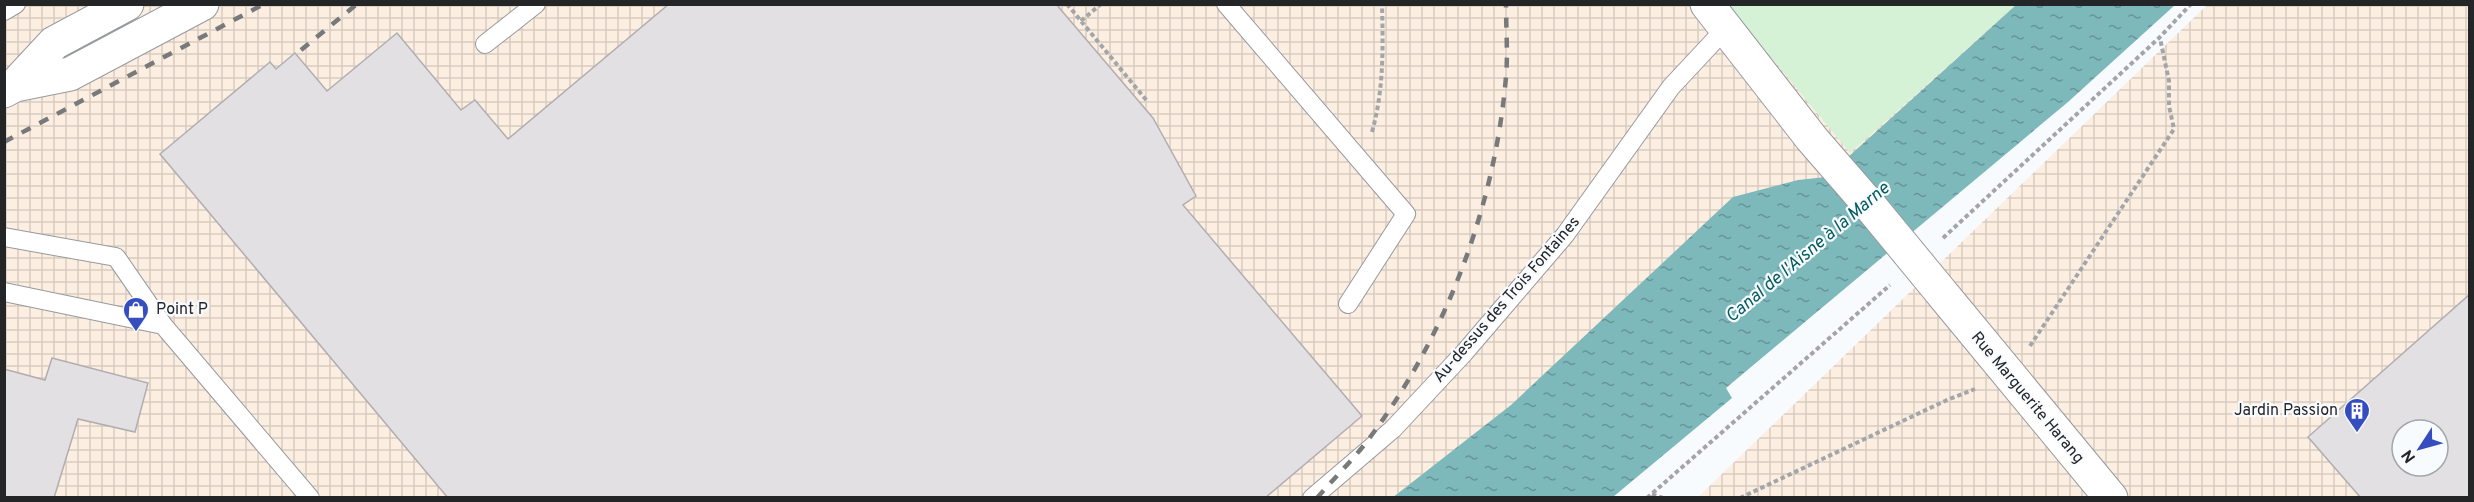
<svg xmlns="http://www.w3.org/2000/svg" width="2474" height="502" font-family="Overpass,sans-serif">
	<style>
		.industrial { fill: url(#industrial-grid); fill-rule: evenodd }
		.green { fill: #d5f2d6 }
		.water { fill: url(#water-ripples) }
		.building { fill: #e2e0e3; stroke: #b1aeb1; stroke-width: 1.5; fill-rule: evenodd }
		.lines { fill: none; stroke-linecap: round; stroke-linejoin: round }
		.lane-casing { stroke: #979a9d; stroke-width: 20 }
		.street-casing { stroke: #979a9d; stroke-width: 35 }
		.path { stroke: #a3a5a8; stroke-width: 4; stroke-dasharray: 4.5 3; stroke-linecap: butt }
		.lane { stroke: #fff; stroke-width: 18 }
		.street { stroke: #fff; stroke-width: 33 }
		.rail { stroke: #77797b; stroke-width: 4.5; stroke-dasharray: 10 10; stroke-linecap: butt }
		.street-bridge-casing { stroke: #979a9d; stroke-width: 35; stroke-linecap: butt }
		.street-bridge { stroke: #fff; stroke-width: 33 }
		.labels { text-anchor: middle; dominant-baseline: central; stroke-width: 4.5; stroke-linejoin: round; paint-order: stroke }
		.street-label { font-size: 16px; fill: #242526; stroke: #f8fbfe }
		.poi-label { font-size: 16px; fill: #242526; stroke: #f8fbfe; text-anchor: start }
		.water-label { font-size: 18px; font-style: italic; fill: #035c60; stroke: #f8fbfe }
	</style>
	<defs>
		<pattern id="industrial-grid" width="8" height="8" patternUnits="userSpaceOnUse" patternTransform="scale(1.5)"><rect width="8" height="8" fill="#fceee0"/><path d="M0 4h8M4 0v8" fill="none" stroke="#d8ccc0"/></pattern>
		<pattern id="water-ripples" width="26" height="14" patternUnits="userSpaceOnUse" patternTransform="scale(1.5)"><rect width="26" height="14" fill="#7db8bb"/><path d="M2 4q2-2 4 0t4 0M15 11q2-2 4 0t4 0" fill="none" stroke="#669598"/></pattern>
	</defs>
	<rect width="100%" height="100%" fill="#f8fbfe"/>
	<path class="industrial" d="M 4,5 L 2103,5 L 1519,498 L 5,497 Z
		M 2207,5 L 2469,5 L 2469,497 L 1697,498 ZM 2402,430 L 2438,430 L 2438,466 L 2402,466 Z"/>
	<path class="green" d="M 1728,5 L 2016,5 L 1850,153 Z"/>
	<path class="water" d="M 2016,5 L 2175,5 L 2068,102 L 1726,388 L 1732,398 L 1613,497 L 1392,498 L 1511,405 L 1733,197 L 1798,180 L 1826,177 Z"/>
	<path class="building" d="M 669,4 L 1056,4 L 1153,118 L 1196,196 L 1183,205 L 1362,416 L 1265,498 L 448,498 L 160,154 L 270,62 L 276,69 L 295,53 L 327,91 L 397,33 L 461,110 L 475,100 L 508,139 Z
		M 2469,295 L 2469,498 L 2361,498 L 2308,437 ZM 2402,430 L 2438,430 L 2438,466 L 2402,466 Z
		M 52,358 L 148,383 L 135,432 L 78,419 L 54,498 L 4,498 L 4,369 L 45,380 Z"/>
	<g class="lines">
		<defs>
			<path id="lane" d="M 1226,4 L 1406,214 L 1348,304
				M 4,11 L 16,4
				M 485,44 L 536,4
				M 4,237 L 116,257 L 163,325 L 310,498
				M 4,292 L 163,325
				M 1312,498 L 1393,429 L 1464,353 L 1565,235 L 1671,87 L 1726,28"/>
			<path id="street" d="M 1707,4 L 1812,139 L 1871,207
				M 15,85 L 54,43 L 127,4
				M 4,91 L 15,85 L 70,74 L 202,4
				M 1945,297 L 2111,498"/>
		</defs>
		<use href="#lane" class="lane-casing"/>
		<use href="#street" class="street-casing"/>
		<path class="path" d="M 1067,4 L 1147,101
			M 1081,21 L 1101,4
			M 1372,132 C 1384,89 1383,48 1382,4
			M 1943,238 L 2160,37 L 2191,4
			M 2030,346 L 2174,129 L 2169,106 L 2169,81 L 2160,38
			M 1652,494 L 1663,498
			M 1647,498 L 1890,285
			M 1740,498 L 1947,400 L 1975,389"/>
		<use href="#lane" class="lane"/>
		<use href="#street" class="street"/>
		<path class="rail" d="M 301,50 L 357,4
			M 4,142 L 264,4
			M 1317,498 C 1335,477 1355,458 1371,436 C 1447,334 1495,205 1506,77 C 1508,54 1506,29 1506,4"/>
		<defs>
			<path id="street-bridge" d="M 1871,207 L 1945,297"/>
		</defs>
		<use href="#street-bridge" class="street-bridge-casing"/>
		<use href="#street-bridge" class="street-bridge"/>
	</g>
	<defs>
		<symbol id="shop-pin" viewBox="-11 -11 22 30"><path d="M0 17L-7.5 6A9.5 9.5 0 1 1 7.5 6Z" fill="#354dbf" stroke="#f8fbfe"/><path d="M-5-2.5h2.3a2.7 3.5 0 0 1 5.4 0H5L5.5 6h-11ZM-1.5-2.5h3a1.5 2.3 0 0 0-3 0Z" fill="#fff"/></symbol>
		<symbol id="building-pin" viewBox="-11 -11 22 30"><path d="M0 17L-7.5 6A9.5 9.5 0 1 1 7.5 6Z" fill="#354dbf" stroke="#f8fbfe"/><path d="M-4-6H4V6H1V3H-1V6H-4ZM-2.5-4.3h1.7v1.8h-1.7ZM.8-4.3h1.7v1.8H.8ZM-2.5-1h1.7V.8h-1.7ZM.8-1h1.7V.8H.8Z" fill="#fff"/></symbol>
	</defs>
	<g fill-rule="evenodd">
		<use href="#shop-pin" x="121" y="295" width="30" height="40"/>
		<use href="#building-pin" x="2342" y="396" width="30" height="40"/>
	</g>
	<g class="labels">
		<g class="street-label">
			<text transform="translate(1507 300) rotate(-49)">Au-dessus des Trois Fontaines</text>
			<text transform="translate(2027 398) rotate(50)">Rue Marguerite Harang</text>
		</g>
		<g class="poi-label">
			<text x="156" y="310">Point P</text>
			<text x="2338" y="411" text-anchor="end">Jardin Passion</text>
		</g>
		<g class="water-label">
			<text transform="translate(1808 253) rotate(-40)">Canal de l'Aisne à la Marne</text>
		</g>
	</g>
	<rect width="2474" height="502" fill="none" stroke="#242526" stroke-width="12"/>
	<g transform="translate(2420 448) rotate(234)"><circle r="28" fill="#f8fbfe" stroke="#a3a5a8" stroke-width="1.5"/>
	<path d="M0-4.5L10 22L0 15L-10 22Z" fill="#354dbf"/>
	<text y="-9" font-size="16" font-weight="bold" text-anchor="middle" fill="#242526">N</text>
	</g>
</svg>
